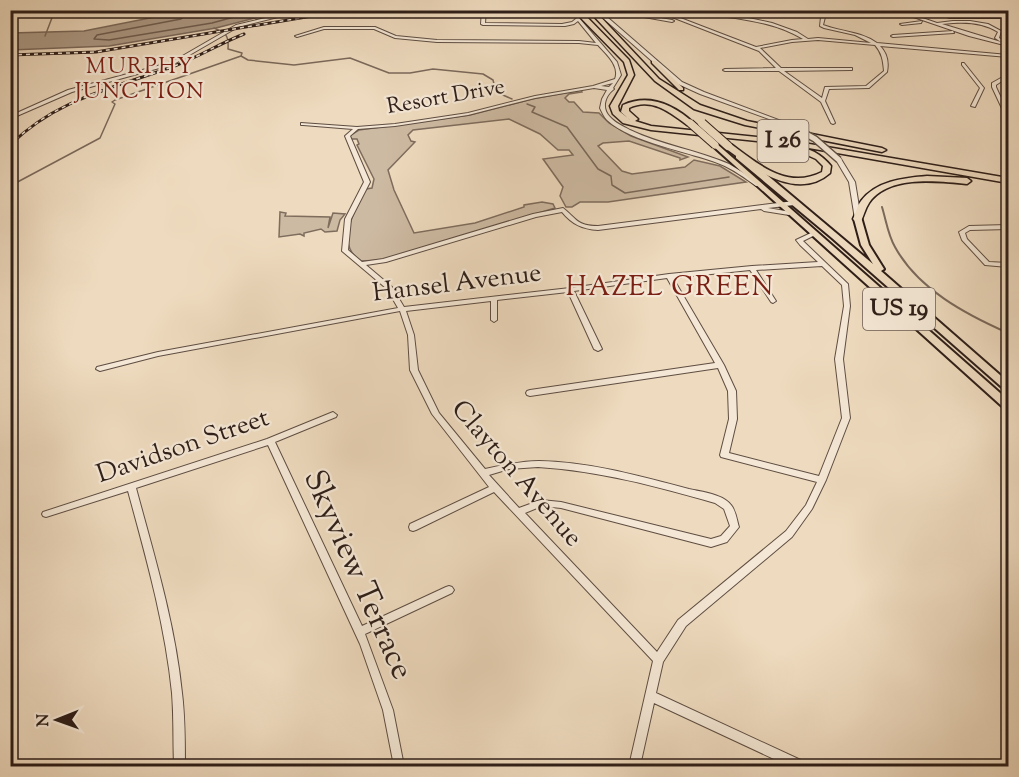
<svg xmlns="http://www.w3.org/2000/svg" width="1019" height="777" font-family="'Sorts Mill Goudy',serif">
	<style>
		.green { fill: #cdbaa2; stroke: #7e6c5d; stroke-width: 1.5 }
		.water { fill: #ad9a86; stroke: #7a685a; stroke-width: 1.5 }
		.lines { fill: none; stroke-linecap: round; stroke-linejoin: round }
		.shore { stroke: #6e5c4f; stroke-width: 1.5 }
		.stream-far1 { stroke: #7a685a; stroke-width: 1.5 }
		.stream { stroke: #7a685a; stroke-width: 2 }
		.minor-casing { stroke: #5e4d42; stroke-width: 2 }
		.major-casing { stroke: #2e1e18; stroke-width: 4 }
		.highway-casing { stroke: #2e1e18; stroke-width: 3 }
		.minor { fill: #f4e7d5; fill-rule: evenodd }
		.major { fill: #eedabe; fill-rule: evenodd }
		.highway { fill: #eedabe; fill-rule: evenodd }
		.rail-casing { stroke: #2e1e18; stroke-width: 3 }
		.rail { stroke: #f4e7d5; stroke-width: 1.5; stroke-dasharray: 4; stroke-linecap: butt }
		.minor-bridge-casing { stroke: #5e4d42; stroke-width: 8; stroke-linecap: butt }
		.major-bridge-casing { stroke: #2e1e18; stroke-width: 9; stroke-linecap: butt }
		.highway-bridge-casing { stroke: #2e1e18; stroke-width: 10; stroke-linecap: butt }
		.minor-bridge { stroke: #f4e7d5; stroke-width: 5 }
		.major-bridge { stroke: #eedabe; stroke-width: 7 }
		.highway-bridge { stroke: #eedabe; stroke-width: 8 }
		.labels { text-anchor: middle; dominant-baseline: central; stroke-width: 4.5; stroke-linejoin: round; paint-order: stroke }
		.far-neighbourhood-label { font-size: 22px; letter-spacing: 1.5px; fill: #7a1f14; stroke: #f4e7d5 }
		.far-street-label { font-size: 22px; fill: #2e1e18; stroke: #f4e7d5 }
		.shield { fill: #f4e7d5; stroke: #695a51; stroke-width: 1.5 }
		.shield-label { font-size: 24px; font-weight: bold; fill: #2e1e18 }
		.street-label { font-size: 26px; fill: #2e1e18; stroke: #f4e7d5 }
		.neighbourhood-label { font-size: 27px; letter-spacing: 1.5px; fill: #7a1f14; stroke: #f4e7d5 }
		.near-street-label { font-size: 32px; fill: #2e1e18; stroke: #f4e7d5 }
	</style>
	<rect width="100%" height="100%" fill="#eedabe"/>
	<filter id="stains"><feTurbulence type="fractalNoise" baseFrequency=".00333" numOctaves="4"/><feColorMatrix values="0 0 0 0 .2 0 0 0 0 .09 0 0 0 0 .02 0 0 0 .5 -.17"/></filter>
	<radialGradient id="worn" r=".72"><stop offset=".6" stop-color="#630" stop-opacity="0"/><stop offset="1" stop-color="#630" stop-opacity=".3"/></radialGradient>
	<path class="green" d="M 581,90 L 582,92 L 569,94 L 565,98 L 569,102 L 574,102 L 583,112 L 599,113 L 609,123 L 631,136 L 688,157 L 680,160 L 680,158 L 629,141 L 603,143 L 598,146 L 622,171 L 632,174 L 685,167 L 694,160 L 720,166 L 746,182 L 608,202 L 580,202 L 572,207 L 566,207 L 560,196 L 563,187 L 543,159 L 573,155 L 569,150 L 558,150 L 540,134 L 509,119 L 413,130 L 408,135 L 411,141 L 415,142 L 388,170 L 394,190 L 414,233 L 475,223 L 524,207 L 524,205 L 542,202 L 553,204 L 555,208 L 383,260 L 361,261 C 334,245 355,209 366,189 L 372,188 L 374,179 L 357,145 L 359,144 L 357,139 L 351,139 L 349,136 L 359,130 L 470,115 L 532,99 Z
		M 280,212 L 286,213 L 285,216 L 330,217 L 328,228 L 333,213 L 345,214 L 340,220 L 337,231 L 325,232 L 321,229 L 304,233 L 304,236 L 300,234 L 279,237 Z"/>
	<path class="water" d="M 190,10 L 282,11 L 216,28 L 109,46 L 11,50 L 11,33 L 84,31 Z"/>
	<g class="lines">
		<path class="shore" d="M 186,10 L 185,16 L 181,19 L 97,35 L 94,39 L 109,40 L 212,23 L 260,10"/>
		<path class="stream-far1" d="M 214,28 C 226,33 229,35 228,49 L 242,53 L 241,56 L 248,60 L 294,65 L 350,58 L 389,73 L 410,73 L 433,69 L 483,74 L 493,80 L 496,92 L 512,99
			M 45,36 L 55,10
			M 527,104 L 535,107 L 532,112 L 567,127 L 598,169 L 611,176 L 612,185 L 625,193 L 729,177
			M 10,186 L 100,138 L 115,104 L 112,102 L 115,100 L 241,56"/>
		<path class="stream" d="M 882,207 C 886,220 888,235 895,247 C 918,289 965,314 1008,333"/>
		<defs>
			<path id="minor" d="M 298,10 L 306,10 L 238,27 L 174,64 L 72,92 L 10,119 L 10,116 L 68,90 L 172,62 L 236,25 Z
				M 482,10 L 486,10 L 485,23 L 562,24 L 572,22 L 577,18 L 579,18 L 617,62 L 621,75 L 613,88 L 614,89 C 605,96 601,108 610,117 C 615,123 623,126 630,130 C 661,145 697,150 729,164 L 742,172 L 761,185 L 756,186 C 745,178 733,169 720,164 C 688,151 632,143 607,120 C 604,117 602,112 600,108 L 602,99 L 607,90 L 594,88 L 535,98 L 468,115 L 395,126 L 358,129 L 350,136 L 370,182 L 351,219 L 348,250 L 362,262 L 383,259 L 533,214 L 563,208 C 577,219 577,226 598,226 L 794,201 L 797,203 L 794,205 L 768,208 L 791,212 L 792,213 L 789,215 L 764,211 L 761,209 L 598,230 C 582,229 572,224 562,212 L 536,217 L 386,262 L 366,265 L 392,287 L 404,307 L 570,288 L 669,274 L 752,266 L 818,262 L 800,245 L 796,240 L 813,232 L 816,234 L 815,235 L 803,241 L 848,284 L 850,306 L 843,359 L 850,418 L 826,480 L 812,509 L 792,537 L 686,626 L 663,662 L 656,693 L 805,762 L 806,766 L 789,766 L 654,703 L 640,766 L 629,766 L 653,661 L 494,492 L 416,530 L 413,531 L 410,530 L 409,527 L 410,524 L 489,487 L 432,414 L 410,370 L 408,335 L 400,311 L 158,356 L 100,371 L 96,369 L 97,367 L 158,352 L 398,308 L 387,289 L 342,251 L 345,219 L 364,182 L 345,136 L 353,129 L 303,125 L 301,125 L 301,123 L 357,127 L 395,124 L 468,113 L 535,96 L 593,86 L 615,79 C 620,66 607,55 598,45 L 579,43 L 437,42 L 395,38 L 374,29 L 324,29 L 297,37 L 295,36 L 324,27 L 375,27 L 396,36 L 437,40 L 579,41 L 596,43 L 578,21 L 574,24 L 565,26 L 483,25 L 481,24 ZM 613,83 L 609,87 L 601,86 ZM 822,266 L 842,285 L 844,306 L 835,359 L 842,418 L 819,476 L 729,453 L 737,419 L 736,391 L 724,365 L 673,278 L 750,270 L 771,302 L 773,303 L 776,301 L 756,270 ZM 667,278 L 715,363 L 530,390 L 527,391 L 526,393 L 527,395 L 530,396 L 718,368 L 728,391 L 729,419 L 720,455 L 721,457 L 817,482 L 806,505 L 786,531 L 678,620 L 657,652 L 525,513 L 542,506 L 561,508 L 711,547 L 727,542 L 739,527 C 737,521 736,511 731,505 C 723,494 702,492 689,489 C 640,476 590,462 539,461 C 521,461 503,465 485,469 L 439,413 L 418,370 L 414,335 L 406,311 L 491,301 L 491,320 L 494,322 L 497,320 L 497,300 L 568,292 L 594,349 L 598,351 L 602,349 L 574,291 ZM 538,467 C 600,471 655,486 715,503 L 724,509 L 730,526 L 721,536 L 711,539 L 561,502 L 541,500 L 519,508 L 489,475 L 509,469 Z
				M 599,10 L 682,82 L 704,92 L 792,125 L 788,126 L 700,94 L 678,84 L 595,11 Z
				M 654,10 L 660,10 L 665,13 L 678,11 L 699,15 L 705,12 L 744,17 L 772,23 L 797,32 L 808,39 L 818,38 L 871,43 L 855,35 L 824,28 L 820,26 L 821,17 L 811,10 L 815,10 L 825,17 L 823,25 C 841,32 860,31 877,43 L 1008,55 L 1008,57 L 880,46 C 887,53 889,62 887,72 L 869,88 L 829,89 L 825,101 L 835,123 L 833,124 L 831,123 L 821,102 L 779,71 L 725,71 L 723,70 L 725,69 L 776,68 L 759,51 ZM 678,13 L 700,17 L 706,14 C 739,19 774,21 803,39 L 792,40 L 756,47 L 670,14 ZM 818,40 L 875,45 C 882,53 883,60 884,71 L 866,86 L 825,87 L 822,98 L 784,71 L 851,70 L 852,70 L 852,68 L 781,68 L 760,48 L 792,42 Z
				M 826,10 L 831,10 L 838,15 L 835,16 Z
				M 893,10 L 899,10 L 937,23 L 953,21 L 970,21 L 988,24 L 1001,31 L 999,38 L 1005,41 L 1005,43 L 1008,44 L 1008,46 L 969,36 ZM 953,23 C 969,22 984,23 998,32 L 995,38 L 1001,42 L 942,24 Z
				M 920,10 L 928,10 L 950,16 L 1008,16 L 1008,18 L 950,18 Z
				M 995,10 L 1008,12 L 1008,14 Z
				M 628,12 L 672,20 L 674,21 L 672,22 L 627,14 Z
				M 922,21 L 921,23 L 902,25 L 900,24 Z
				M 953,31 L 954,33 L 893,37 L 891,36 L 893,35 Z
				M 962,63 L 964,63 L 984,88 L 975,107 L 971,106 L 980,88 L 962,65 Z
				M 1008,74 L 1008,77 L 996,85 L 996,87 L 1008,113 L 1008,118 L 1006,117 L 992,87 L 992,83 Z
				M 1008,152 L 1008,155 L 1002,154 L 1003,153 Z
				M 837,159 L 841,159 L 855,182 L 861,219 L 860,220 L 856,220 L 855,219 L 849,182 L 836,160 Z
				M 1008,225 L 1008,229 L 970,230 L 965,233 L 967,239 L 989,262 L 1008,263 L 1008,267 L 985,265 L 962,240 L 959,232 L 969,226 Z
				M 333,412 L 337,415 L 336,417 L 275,442 L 362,626 L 446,587 L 449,586 L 452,587 L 454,590 L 452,593 L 365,634 L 393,710 L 404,766 L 394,766 L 383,710 L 360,644 L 268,445 L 136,488 C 154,555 175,623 182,693 C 185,717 185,742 185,766 L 174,766 C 173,742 174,717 172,693 C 165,624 146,557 128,491 L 46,517 L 43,516 L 42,514 L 43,512 L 267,439 Z"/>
			<path id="major" d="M 713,144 L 717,144 L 1008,400 L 1008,409 L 1004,408 L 713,146 Z
				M 736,154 L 742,154 L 873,264 L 861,245 L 854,219 L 858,217 L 861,217 L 869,245 L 884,269 L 881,271 L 1008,382 L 1008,390 L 1004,389 L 832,238 L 736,158 Z"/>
			<path id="highway" d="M 573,10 L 580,10 L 629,60 L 634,75 L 618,106 L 619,111 L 629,119 L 630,120 L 621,112 L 623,105 C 649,93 674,105 694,123 L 687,125 C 670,112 651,97 629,108 L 629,111 L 638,119 L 635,121 L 651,126 L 786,140 L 1008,178 L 1008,183 L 786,144 L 651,130 L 623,123 L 613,114 L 610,106 L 628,75 L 624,62 Z
				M 588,10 L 630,12 L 628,15 L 613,16 L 595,11 L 659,79 L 700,105 L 747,121 L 882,148 L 886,150 L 882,152 L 745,125 L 694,109 L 655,81 Z
				M 652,61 L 656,61 L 683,88 L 683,90 L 679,90 L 652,63 Z
				M 725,144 L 731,144 C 758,164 787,190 822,172 L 823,166 L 816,159 L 796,150 C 807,144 824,157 831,166 L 830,173 C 797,202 753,168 725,148 Z
				M 927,176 L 967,178 L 971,181 L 967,184 C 937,181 888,175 869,203 C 865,209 864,215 861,221 L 855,221 L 853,219 C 856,213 857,206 861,201 C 876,181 903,178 927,176 Z"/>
		</defs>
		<use href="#minor" class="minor-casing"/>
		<use href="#major" class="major-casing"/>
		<use href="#highway" class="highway-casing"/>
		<use href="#minor" class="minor"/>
		<use href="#major" class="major"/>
		<use href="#highway" class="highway"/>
		<defs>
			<path id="rail" d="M 10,55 L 96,52 L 348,10
				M 10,145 C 59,97 116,88 177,65 C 200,56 221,43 244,34"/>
		</defs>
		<use href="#rail" class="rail-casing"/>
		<use href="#rail" class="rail"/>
		<defs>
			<path id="minor-bridge" d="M 790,125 L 815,139 L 839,160"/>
			<path id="major-bridge" d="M 690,123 L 715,145"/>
			<path id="highway-bridge" d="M 702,123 L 728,146"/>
		</defs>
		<use href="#minor-bridge" class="minor-bridge-casing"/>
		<use href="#major-bridge" class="major-bridge-casing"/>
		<use href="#highway-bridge" class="highway-bridge-casing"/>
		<use href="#minor-bridge" class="minor-bridge"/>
		<use href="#major-bridge" class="major-bridge"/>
		<use href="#highway-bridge" class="highway-bridge"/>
	</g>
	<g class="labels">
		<g class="far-neighbourhood-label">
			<text x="140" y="68">MURPHY<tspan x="140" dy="25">JUNCTION</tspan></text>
		</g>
		<g class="far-street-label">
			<text transform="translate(446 98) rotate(-10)">Resort Drive</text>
		</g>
		<g class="shield">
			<rect x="757.5" y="120" width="51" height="42" rx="4.5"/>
			<rect x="863" y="288" width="72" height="42" rx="4.5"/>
		</g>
		<g class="shield-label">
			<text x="783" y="141">I 26</text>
			<text x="899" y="309">US 19</text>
		</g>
		<g class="street-label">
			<text transform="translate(457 284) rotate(-7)">Hansel Avenue</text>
			<text transform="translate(183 447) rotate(-19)">Davidson Street</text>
			<text transform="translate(516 474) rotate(49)">Clayton Avenue</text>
		</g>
		<g class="neighbourhood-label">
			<text x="670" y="288">HAZEL GREEN</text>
		</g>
		<g class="near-street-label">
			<text transform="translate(357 575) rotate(66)">Skyview Terrace</text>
		</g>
	</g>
	<rect width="1019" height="777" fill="none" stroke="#eedabe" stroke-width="36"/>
	<rect x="12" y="12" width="995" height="753" fill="none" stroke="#2e1e18" stroke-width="3"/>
	<rect x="18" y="18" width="983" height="741" fill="none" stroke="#2e1e18" stroke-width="1.5"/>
	<g transform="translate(57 720) rotate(269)" stroke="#f4e7d5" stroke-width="4.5" paint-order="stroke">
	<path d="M0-4.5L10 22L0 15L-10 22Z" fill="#2e1e18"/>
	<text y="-9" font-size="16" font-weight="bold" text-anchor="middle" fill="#2e1e18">N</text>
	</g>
	<rect width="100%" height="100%" filter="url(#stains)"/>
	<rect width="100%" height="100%" fill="url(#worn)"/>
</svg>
